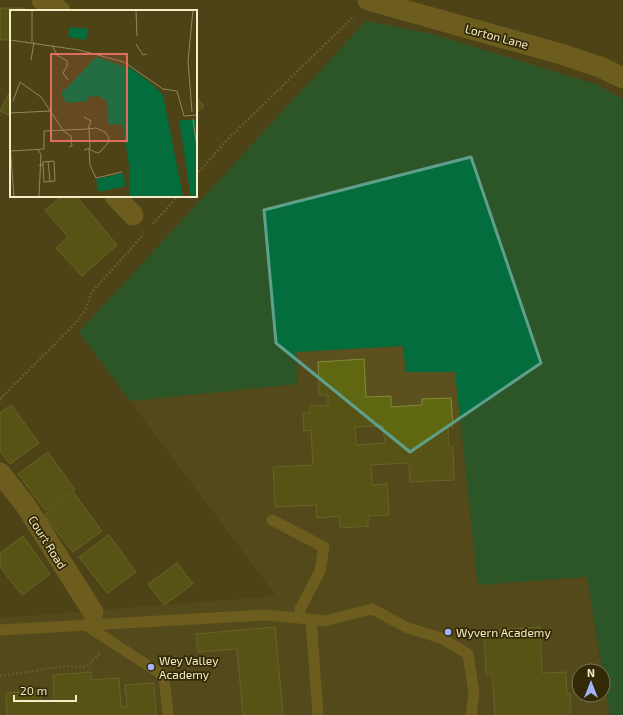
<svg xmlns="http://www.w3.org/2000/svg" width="623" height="715" font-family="'Exo 2',sans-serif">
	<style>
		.built { fill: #5c501f }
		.green { fill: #036d3d }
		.building { fill: #5f6710; stroke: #818b3b; fill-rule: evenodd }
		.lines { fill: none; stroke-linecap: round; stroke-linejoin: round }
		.path { stroke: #81774c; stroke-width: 2.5; stroke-dasharray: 2 2; stroke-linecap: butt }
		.lane { stroke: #917c28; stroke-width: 11 }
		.street { stroke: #917c28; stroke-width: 21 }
		.marked { fill: none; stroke: #609f8c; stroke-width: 3; stroke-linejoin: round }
		.poi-dot { fill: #a3b2fd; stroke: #322906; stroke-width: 1.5 }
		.labels { text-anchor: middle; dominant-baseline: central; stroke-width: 3.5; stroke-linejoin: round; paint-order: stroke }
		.street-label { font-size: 12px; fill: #f6ecc5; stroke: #322906 }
		.poi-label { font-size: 12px; fill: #f6ecc5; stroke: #322906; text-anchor: start }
		.inset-road { fill: none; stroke: #91875d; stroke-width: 1 }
		.view { fill: #e16d5f; fill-opacity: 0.15; stroke: #e16d5f; stroke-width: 2 }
		.inset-edge { fill: none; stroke: #f6ecc5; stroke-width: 2 }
	</style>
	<rect width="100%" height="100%" fill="#4e4317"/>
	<path class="built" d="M 403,346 L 406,372 L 455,372 L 478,585 L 587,577 L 602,671 L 579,671 L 579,695 L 603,695 L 603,674 L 610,715 L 0,715 L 0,618 L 276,596 L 130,401 L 298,384 L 296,352 Z"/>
	<path class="green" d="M 366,21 L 432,34 L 595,84 L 623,99 L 623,715 L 610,715 L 587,577 L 478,585 L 455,372 L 406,372 L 403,346 L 296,352 L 298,384 L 130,401 L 79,332 Z"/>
	<path class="building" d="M 0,8 L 24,8 L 24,11 L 11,11 L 11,40 L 0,40 Z
		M 9,93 L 11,94 L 11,116 L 0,111 Z
		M 196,97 L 204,106 L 196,113 Z
		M 62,196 L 76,196 L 117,245 L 82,276 L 56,248 L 68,237 L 45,210 Z
		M 364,359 L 366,397 L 391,396 L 391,407 L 422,405 L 422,399 L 451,398 L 453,427 L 448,427 L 449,446 L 453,446 L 454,480 L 410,482 L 409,463 L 371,465 L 372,485 L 387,484 L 389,515 L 368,516 L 368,526 L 340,528 L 339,516 L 317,518 L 316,505 L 275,507 L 273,467 L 313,465 L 311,430 L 304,431 L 303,413 L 310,413 L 310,406 L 328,405 L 328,395 L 319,395 L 318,362 ZM 383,426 L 385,443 L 356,445 L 355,427 Z
		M 11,405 L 39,443 L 10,464 L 0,451 L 0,413 Z
		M 48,452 L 75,490 L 46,511 L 18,474 Z
		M 74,493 L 102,531 L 73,552 L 44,515 Z
		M 109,535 L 136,572 L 107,593 L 79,557 Z
		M 23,536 L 50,574 L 22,595 L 0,567 L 0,553 Z
		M 177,563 L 193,584 L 164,605 L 148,584 Z
		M 275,627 L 283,715 L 243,715 L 237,649 L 198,652 L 196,634 Z
		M 540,627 L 542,673 L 566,672 L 567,694 L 570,694 L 571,713 L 568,713 L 568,715 L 495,715 L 492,674 L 486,674 L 484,631 Z
		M 91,672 L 91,680 L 119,678 L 121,707 L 127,707 L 125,685 L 154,683 L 156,715 L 7,715 L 6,693 L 41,691 L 41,701 L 54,700 L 53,675 Z"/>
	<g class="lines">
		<path class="path" d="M 196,175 L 228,139 L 354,16
			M 153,224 L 178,196
			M 0,399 L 73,326 L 85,311 L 92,292 L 144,234
			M 0,676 L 66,666 L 86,667 L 100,653"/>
		<path class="lane" d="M 299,618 L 324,621 L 372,609 L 408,628 L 441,638 L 468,654 L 474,693 L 471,715
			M 311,620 L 318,715
			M 87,626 L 164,676 L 168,715
			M 0,630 L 264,615 L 299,618 L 300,609 L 320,571 L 324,547 L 272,520"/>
		<path class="street" d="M 42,0 L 60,11
			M 368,0 L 561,54 L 600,67 L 623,78
			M 115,196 L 133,215
			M 0,473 L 24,503 L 93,612"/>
	</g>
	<path d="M0 0H623V715H0ZM 471,157 L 541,363 L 410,452 L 276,343 L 264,210 Z" fill="#4e4317" fill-opacity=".55" fill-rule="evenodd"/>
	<path class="marked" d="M 471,157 L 541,363 L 410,452 L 276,343 L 264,210 Z"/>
	<g class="poi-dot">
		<circle cx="448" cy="632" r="4"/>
		<circle cx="151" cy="667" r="4"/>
	</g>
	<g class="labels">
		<g class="street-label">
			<text transform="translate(497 36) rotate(15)">Lorton Lane</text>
			<text transform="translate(48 542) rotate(58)">Court Road</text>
		</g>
		<g class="poi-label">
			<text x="456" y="632">Wyvern Academy</text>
			<text x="159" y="660">Wey Valley<tspan x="159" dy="14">Academy</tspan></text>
		</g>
	</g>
	<g transform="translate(10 10)">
		<rect width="187" height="187" fill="#4e4317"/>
		<path d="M 60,17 L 78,19 L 76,30 L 58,27 ZM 86,47 L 122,59 L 141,73 L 153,85 L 173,187 L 119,187 L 120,160 L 112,114 L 99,115 L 96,89 L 91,89 L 90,86 L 78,87 L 77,91 L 57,93 L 51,84 ZM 169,110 L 187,110 L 187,187 L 181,187 ZM 113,163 L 116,176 L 89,182 L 86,169 Z" fill="#036d3d"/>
		<path class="inset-road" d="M 22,0 L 22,32M 126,0 L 127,26M 0,30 L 69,40 L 114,52 L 153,79 L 167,81 L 174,106 L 187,105M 126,34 L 133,45 L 137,44M 42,35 L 47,45 L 57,51 L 57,56 L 53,63 L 58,70M 21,50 L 24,32M 3,91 L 10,72 L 31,87 L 53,120M 182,102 L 178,51 L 183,0M 0,103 L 41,101M 183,109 L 187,138M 78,119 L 86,118 L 95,122 L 99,128 L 98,133 L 90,142 L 87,143 L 79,139M 52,120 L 61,126 L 62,136 L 59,137M 0,133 L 4,187M 27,139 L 31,144 L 29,187M 79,139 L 80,155 L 86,168 L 112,162M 74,140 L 80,138 L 79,119M 1,141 L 34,139 L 34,121 L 78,119 L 81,111 L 74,107M 38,151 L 40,171M 29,155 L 33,155 L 34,172 L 45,171 L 44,151 L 33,152 L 33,155"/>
		<path class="view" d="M 41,44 L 117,44 L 117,131 L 41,131 Z"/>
		<rect width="187" height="187" class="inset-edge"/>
	</g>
	<g transform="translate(591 683)"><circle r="19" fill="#322906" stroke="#807752"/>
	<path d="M0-3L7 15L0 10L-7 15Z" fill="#a3b2fd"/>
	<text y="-6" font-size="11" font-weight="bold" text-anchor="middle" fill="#f6ecc5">N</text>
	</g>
	<path d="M14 695v6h62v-6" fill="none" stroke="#f6ecc5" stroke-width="2"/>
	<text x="20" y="695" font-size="12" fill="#f6ecc5" stroke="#322906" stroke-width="3" paint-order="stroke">20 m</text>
</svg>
